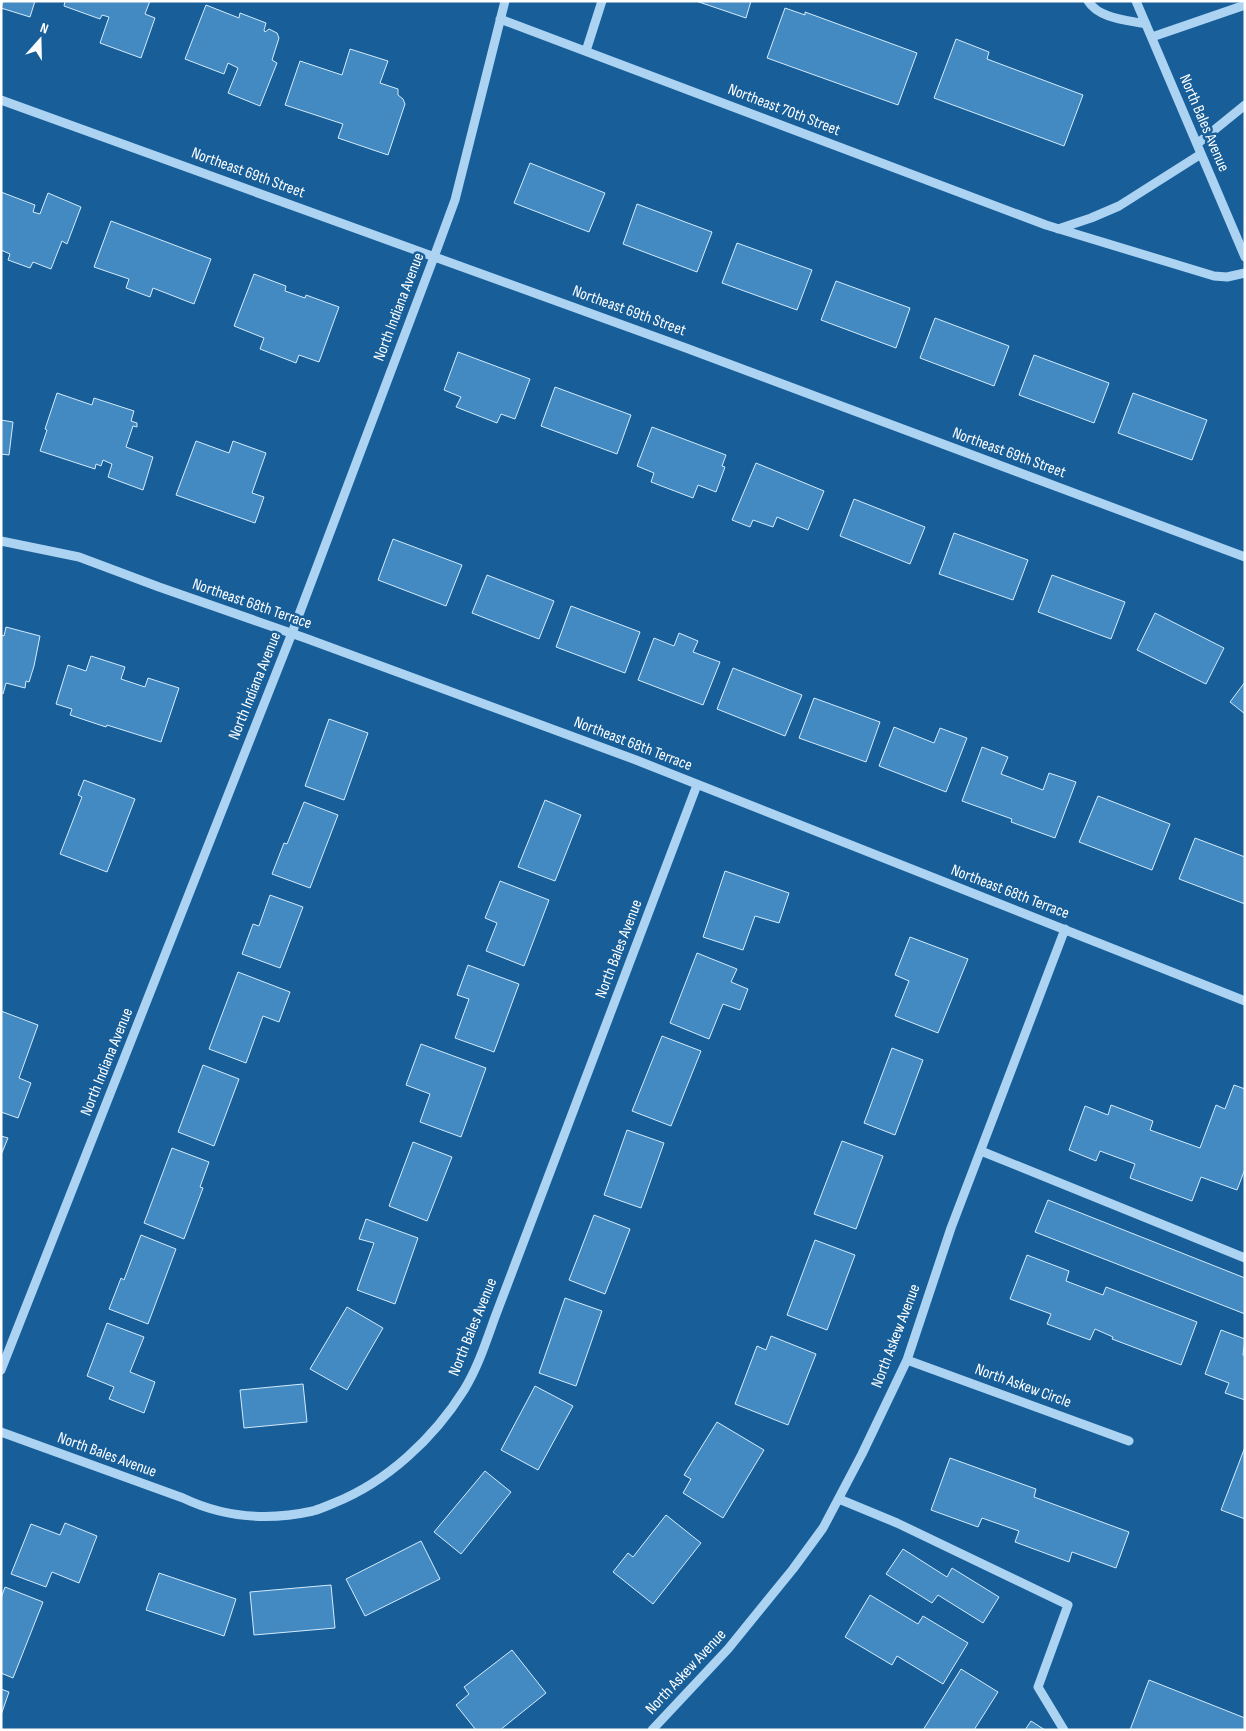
<svg xmlns="http://www.w3.org/2000/svg" width="1246" height="1731" font-family="'Sofia Sans Condensed',sans-serif">
	<style>
		.building { fill: #448ac2; stroke: #d4ebfc }
		.lines { fill: none; stroke-linecap: round; stroke-linejoin: round }
		.minor { stroke: #add3f2; stroke-width: 9 }
		.labels { text-anchor: middle; dominant-baseline: central; stroke-width: 5; stroke-linejoin: round; paint-order: stroke }
		.street-label { font-size: 16px; fill: #fff; stroke: #185f9a }
	</style>
	<rect width="100%" height="100%" fill="#185f9a"/>
	<path class="building" d="M 3,1 L 35,1 L 30,17 L 1,8 Z
		M 65,1 L 150,1 L 145,14 L 155,18 L 141,58 L 100,43 L 109,17 L 102,15 L 100,19 L 64,6 Z
		M 696,1 L 751,1 L 746,18 Z
		M 206,5 L 239,18 L 240,13 L 266,23 L 264,30 L 265,32 L 269,29 L 277,33 L 279,38 L 272,60 L 277,63 L 260,106 L 228,93 L 238,68 L 228,63 L 224,74 L 185,59 Z
		M 785,8 L 805,15 L 805,12 L 917,53 L 898,105 L 767,58 Z
		M 956,39 L 989,52 L 987,59 L 1083,95 L 1064,146 L 934,98 Z
		M 350,49 L 388,61 L 380,83 L 398,89 L 398,95 L 403,99 L 405,104 L 388,155 L 338,138 L 343,124 L 285,105 L 300,61 L 342,75 Z
		M 530,163 L 605,193 L 589,232 L 514,203 Z
		M 1,192 L 35,205 L 33,212 L 40,214 L 48,193 L 81,207 L 67,244 L 62,241 L 51,269 L 33,262 L 30,268 L 8,260 L 10,254 L 1,250 Z
		M 637,204 L 712,232 L 697,272 L 623,244 Z
		M 111,221 L 211,259 L 194,304 L 153,288 L 150,297 L 126,288 L 129,279 L 94,267 Z
		M 737,243 L 812,270 L 797,310 L 722,283 Z
		M 254,274 L 286,286 L 285,291 L 305,298 L 306,295 L 339,307 L 319,362 L 299,355 L 296,363 L 260,349 L 264,338 L 234,326 Z
		M 836,281 L 910,308 L 896,348 L 821,320 Z
		M 935,318 L 1009,346 L 994,386 L 920,358 Z
		M 458,352 L 530,379 L 515,419 L 501,414 L 497,423 L 456,407 L 461,397 L 444,390 Z
		M 1034,355 L 1109,383 L 1094,423 L 1019,395 Z
		M 555,387 L 631,415 L 617,454 L 541,426 Z
		M 57,393 L 92,405 L 94,398 L 134,411 L 131,421 L 137,423 L 137,427 L 133,426 L 126,447 L 153,457 L 143,490 L 108,477 L 112,464 L 103,460 L 101,466 L 96,464 L 95,469 L 40,451 L 47,430 L 45,429 Z
		M 1133,393 L 1207,420 L 1192,460 L 1118,433 Z
		M 1,420 L 13,422 L 9,455 L 1,454 Z
		M 652,427 L 726,455 L 722,466 L 725,467 L 716,492 L 698,485 L 693,498 L 651,482 L 654,473 L 637,466 Z
		M 196,441 L 229,453 L 233,441 L 266,453 L 252,493 L 264,497 L 255,523 L 176,495 Z
		M 756,463 L 824,491 L 808,530 L 777,517 L 773,527 L 753,520 L 750,527 L 732,520 Z
		M 854,499 L 925,527 L 910,564 L 840,536 Z
		M 954,533 L 1028,560 L 1013,600 L 939,574 Z
		M 393,539 L 462,565 L 446,606 L 378,580 Z
		M 487,575 L 554,601 L 539,639 L 472,613 Z
		M 1052,575 L 1125,602 L 1111,639 L 1038,612 Z
		M 571,606 L 640,632 L 625,673 L 556,647 Z
		M 1155,613 L 1224,648 L 1206,684 L 1137,650 Z
		M 6,627 L 40,636 L 34,666 L 29,682 L 26,681 L 25,688 L 6,683 L 3,694 L 1,693 L 1,635 L 4,636 Z
		M 679,633 L 698,641 L 693,652 L 720,662 L 703,705 L 638,680 L 654,638 L 674,646 Z
		M 91,656 L 125,667 L 121,679 L 145,687 L 148,678 L 179,688 L 161,742 L 107,725 L 106,727 L 70,715 L 72,709 L 56,704 L 68,665 L 86,671 Z
		M 733,668 L 802,695 L 785,736 L 717,709 Z
		M 1245,682 L 1245,714 L 1230,702 Z
		M 814,698 L 880,722 L 866,762 L 799,738 Z
		M 329,719 L 368,733 L 344,800 L 305,786 Z
		M 894,727 L 934,743 L 940,728 L 967,738 L 946,792 L 879,766 Z
		M 982,747 L 1008,757 L 1001,774 L 1043,790 L 1049,773 L 1076,782 L 1055,838 L 1011,822 L 1012,819 L 962,801 Z
		M 84,780 L 135,799 L 107,872 L 60,854 L 82,797 L 78,795 Z
		M 1098,796 L 1170,824 L 1152,870 L 1079,842 Z
		M 545,800 L 581,815 L 555,881 L 518,867 Z
		M 304,802 L 338,815 L 310,888 L 272,874 L 284,843 L 287,844 Z
		M 1195,838 L 1245,857 L 1245,904 L 1179,879 Z
		M 725,871 L 789,893 L 779,923 L 755,916 L 743,950 L 703,937 Z
		M 500,881 L 549,900 L 524,966 L 486,951 L 497,923 L 485,918 Z
		M 270,895 L 303,907 L 280,968 L 242,954 L 253,924 L 259,926 Z
		M 910,937 L 968,959 L 938,1033 L 895,1016 L 909,981 L 895,975 Z
		M 697,953 L 737,969 L 731,982 L 748,989 L 740,1010 L 723,1004 L 709,1039 L 670,1023 Z
		M 468,965 L 519,984 L 494,1052 L 455,1038 L 469,999 L 457,995 Z
		M 238,972 L 290,992 L 279,1022 L 263,1016 L 246,1063 L 209,1049 Z
		M 1,1011 L 38,1025 L 19,1078 L 31,1083 L 18,1118 L 1,1112 Z
		M 662,1036 L 701,1051 L 671,1126 L 632,1111 Z
		M 421,1044 L 486,1068 L 461,1137 L 420,1122 L 430,1094 L 406,1085 Z
		M 892,1048 L 923,1060 L 895,1135 L 864,1123 Z
		M 203,1065 L 239,1079 L 214,1146 L 178,1132 Z
		M 1234,1085 L 1245,1089 L 1245,1169 L 1237,1190 L 1201,1177 L 1192,1201 L 1130,1178 L 1135,1164 L 1100,1151 L 1096,1161 L 1069,1150 L 1085,1106 L 1108,1115 L 1111,1105 L 1153,1121 L 1150,1130 L 1200,1148 L 1216,1105 L 1225,1109 Z
		M 627,1130 L 664,1143 L 641,1208 L 604,1195 Z
		M 1,1136 L 8,1138 L 1,1155 Z
		M 842,1141 L 883,1156 L 856,1229 L 814,1214 Z
		M 413,1142 L 452,1157 L 427,1221 L 389,1206 Z
		M 172,1148 L 209,1162 L 200,1187 L 203,1188 L 184,1239 L 144,1223 Z
		M 1048,1200 L 1245,1278 L 1245,1314 L 1035,1232 Z
		M 594,1215 L 630,1229 L 605,1294 L 569,1280 Z
		M 366,1219 L 418,1238 L 395,1304 L 357,1290 L 374,1243 L 359,1239 Z
		M 141,1235 L 176,1249 L 148,1324 L 109,1309 L 121,1278 L 124,1280 Z
		M 815,1240 L 855,1255 L 827,1330 L 787,1315 Z
		M 1027,1255 L 1069,1271 L 1066,1281 L 1103,1295 L 1106,1287 L 1197,1322 L 1181,1365 L 1112,1339 L 1113,1337 L 1095,1329 L 1090,1340 L 1047,1324 L 1051,1314 L 1010,1299 Z
		M 565,1298 L 602,1311 L 576,1386 L 539,1373 Z
		M 347,1307 L 383,1328 L 347,1390 L 310,1369 Z
		M 107,1323 L 144,1337 L 130,1372 L 155,1382 L 144,1413 L 109,1399 L 114,1387 L 87,1376 Z
		M 1221,1330 L 1245,1339 L 1243,1355 L 1245,1356 L 1245,1400 L 1225,1393 L 1229,1383 L 1205,1374 Z
		M 771,1336 L 816,1354 L 788,1425 L 735,1404 L 757,1346 L 766,1350 Z
		M 303,1384 L 307,1422 L 244,1428 L 240,1390 Z
		M 535,1386 L 573,1406 L 538,1470 L 501,1450 Z
		M 717,1422 L 764,1450 L 723,1518 L 683,1493 L 691,1479 L 684,1475 Z
		M 1245,1447 L 1245,1519 L 1221,1510 Z
		M 950,1458 L 1036,1489 L 1034,1497 L 1129,1532 L 1116,1568 L 1072,1552 L 1069,1562 L 1015,1542 L 1019,1531 L 982,1518 L 978,1527 L 931,1510 Z
		M 485,1471 L 511,1492 L 461,1554 L 434,1532 Z
		M 666,1515 L 701,1543 L 653,1604 L 613,1572 L 628,1553 L 633,1557 Z
		M 65,1523 L 97,1536 L 79,1583 L 52,1572 L 46,1587 L 11,1574 L 31,1524 L 60,1535 Z
		M 421,1541 L 440,1579 L 365,1616 L 346,1579 Z
		M 903,1549 L 947,1577 L 952,1568 L 999,1597 L 983,1623 L 938,1595 L 932,1603 L 886,1574 Z
		M 159,1573 L 236,1599 L 224,1636 L 146,1610 Z
		M 331,1585 L 335,1628 L 254,1635 L 250,1592 Z
		M 5,1587 L 43,1602 L 13,1678 L 1,1673 L 1,1598 Z
		M 870,1595 L 918,1624 L 923,1616 L 968,1643 L 943,1684 L 897,1656 L 892,1665 L 845,1637 Z
		M 512,1650 L 546,1693 L 500,1730 L 476,1730 L 456,1705 L 469,1694 L 464,1687 Z
		M 961,1669 L 998,1692 L 974,1730 L 923,1730 Z
		M 1149,1680 L 1245,1718 L 1245,1730 L 1130,1730 Z
		M 1,1689 L 9,1692 L 1,1715 Z
		M 1031,1721 L 1045,1730 L 1025,1730 Z"/>
	<g class="lines">
		<path class="minor" d="M 1088,1 C 1099,19 1128,20 1146,24
			M 1136,1 L 1245,257
			M 500,19 L 1046,225 L 1214,276 L 1227,277 L 1245,273
			M 1152,37 L 1245,5
			M 586,51 L 602,1
			M 1,100 L 686,348 L 1245,557
			M 1197,144 L 1245,105
			M 1058,229 L 1091,218 L 1119,206 L 1201,154
			M 1,541 L 79,557 L 159,587 L 305,638 L 636,760 L 1245,1001
			M 981,1151 L 1245,1258
			M 907,1360 L 1129,1441
			M 1,1370 L 292,633 L 434,257 L 455,200 L 505,1
			M 1,1432 L 183,1498 C 225,1518 268,1521 313,1511 C 320,1509 327,1506 334,1503 C 387,1482 434,1438 464,1390 C 478,1367 486,1342 495,1317 L 697,785
			M 839,1499 L 897,1523 L 1068,1605 L 1038,1687 L 1064,1730
			M 652,1730 L 728,1649 L 793,1569 L 823,1528 L 862,1454 L 907,1360 L 951,1228 L 1065,929"/>
	</g>
	<g class="labels">
		<g class="street-label">
			<text transform="translate(784 110) rotate(21)">Northeast 70th Street</text>
			<text transform="translate(1204 123) rotate(67)">North Bales Avenue</text>
			<text transform="translate(248 173) rotate(20)">Northeast 69th Street</text>
			<text transform="translate(399 307) rotate(-69)">North Indiana Avenue</text>
			<text transform="translate(629 311) rotate(20)">Northeast 69th Street</text>
			<text transform="translate(1009 453) rotate(20)">Northeast 69th Street</text>
			<text transform="translate(252 604) rotate(19)">Northeast 68th Terrace</text>
			<text transform="translate(255 686) rotate(-68)">North Indiana Avenue</text>
			<text transform="translate(633 744) rotate(21)">Northeast 68th Terrace</text>
			<text transform="translate(1010 892) rotate(21)">Northeast 68th Terrace</text>
			<text transform="translate(619 949) rotate(-69)">North Bales Avenue</text>
			<text transform="translate(107 1062) rotate(-68)">North Indiana Avenue</text>
			<text transform="translate(473 1327) rotate(-68)">North Bales Avenue</text>
			<text transform="translate(896 1336) rotate(-69)">North Askew Avenue</text>
			<text transform="translate(1023 1386) rotate(20)">North Askew Circle</text>
			<text transform="translate(107 1455) rotate(20)">North Bales Avenue</text>
			<text transform="translate(686 1672) rotate(-47)">North Askew Avenue</text>
		</g>
	</g>
	<rect width="1246" height="1731" fill="none" stroke="#ffffff" stroke-width="5"/>
	<g transform="translate(40 40) rotate(20)" stroke="#185f9a" stroke-width="4" paint-order="stroke">
	<path d="M0-4L9 19L0 12L-9 19Z" fill="#ffffff"/>
	<text y="-8" font-size="14" font-weight="bold" text-anchor="middle" fill="#ffffff">N</text>
	</g>
</svg>
